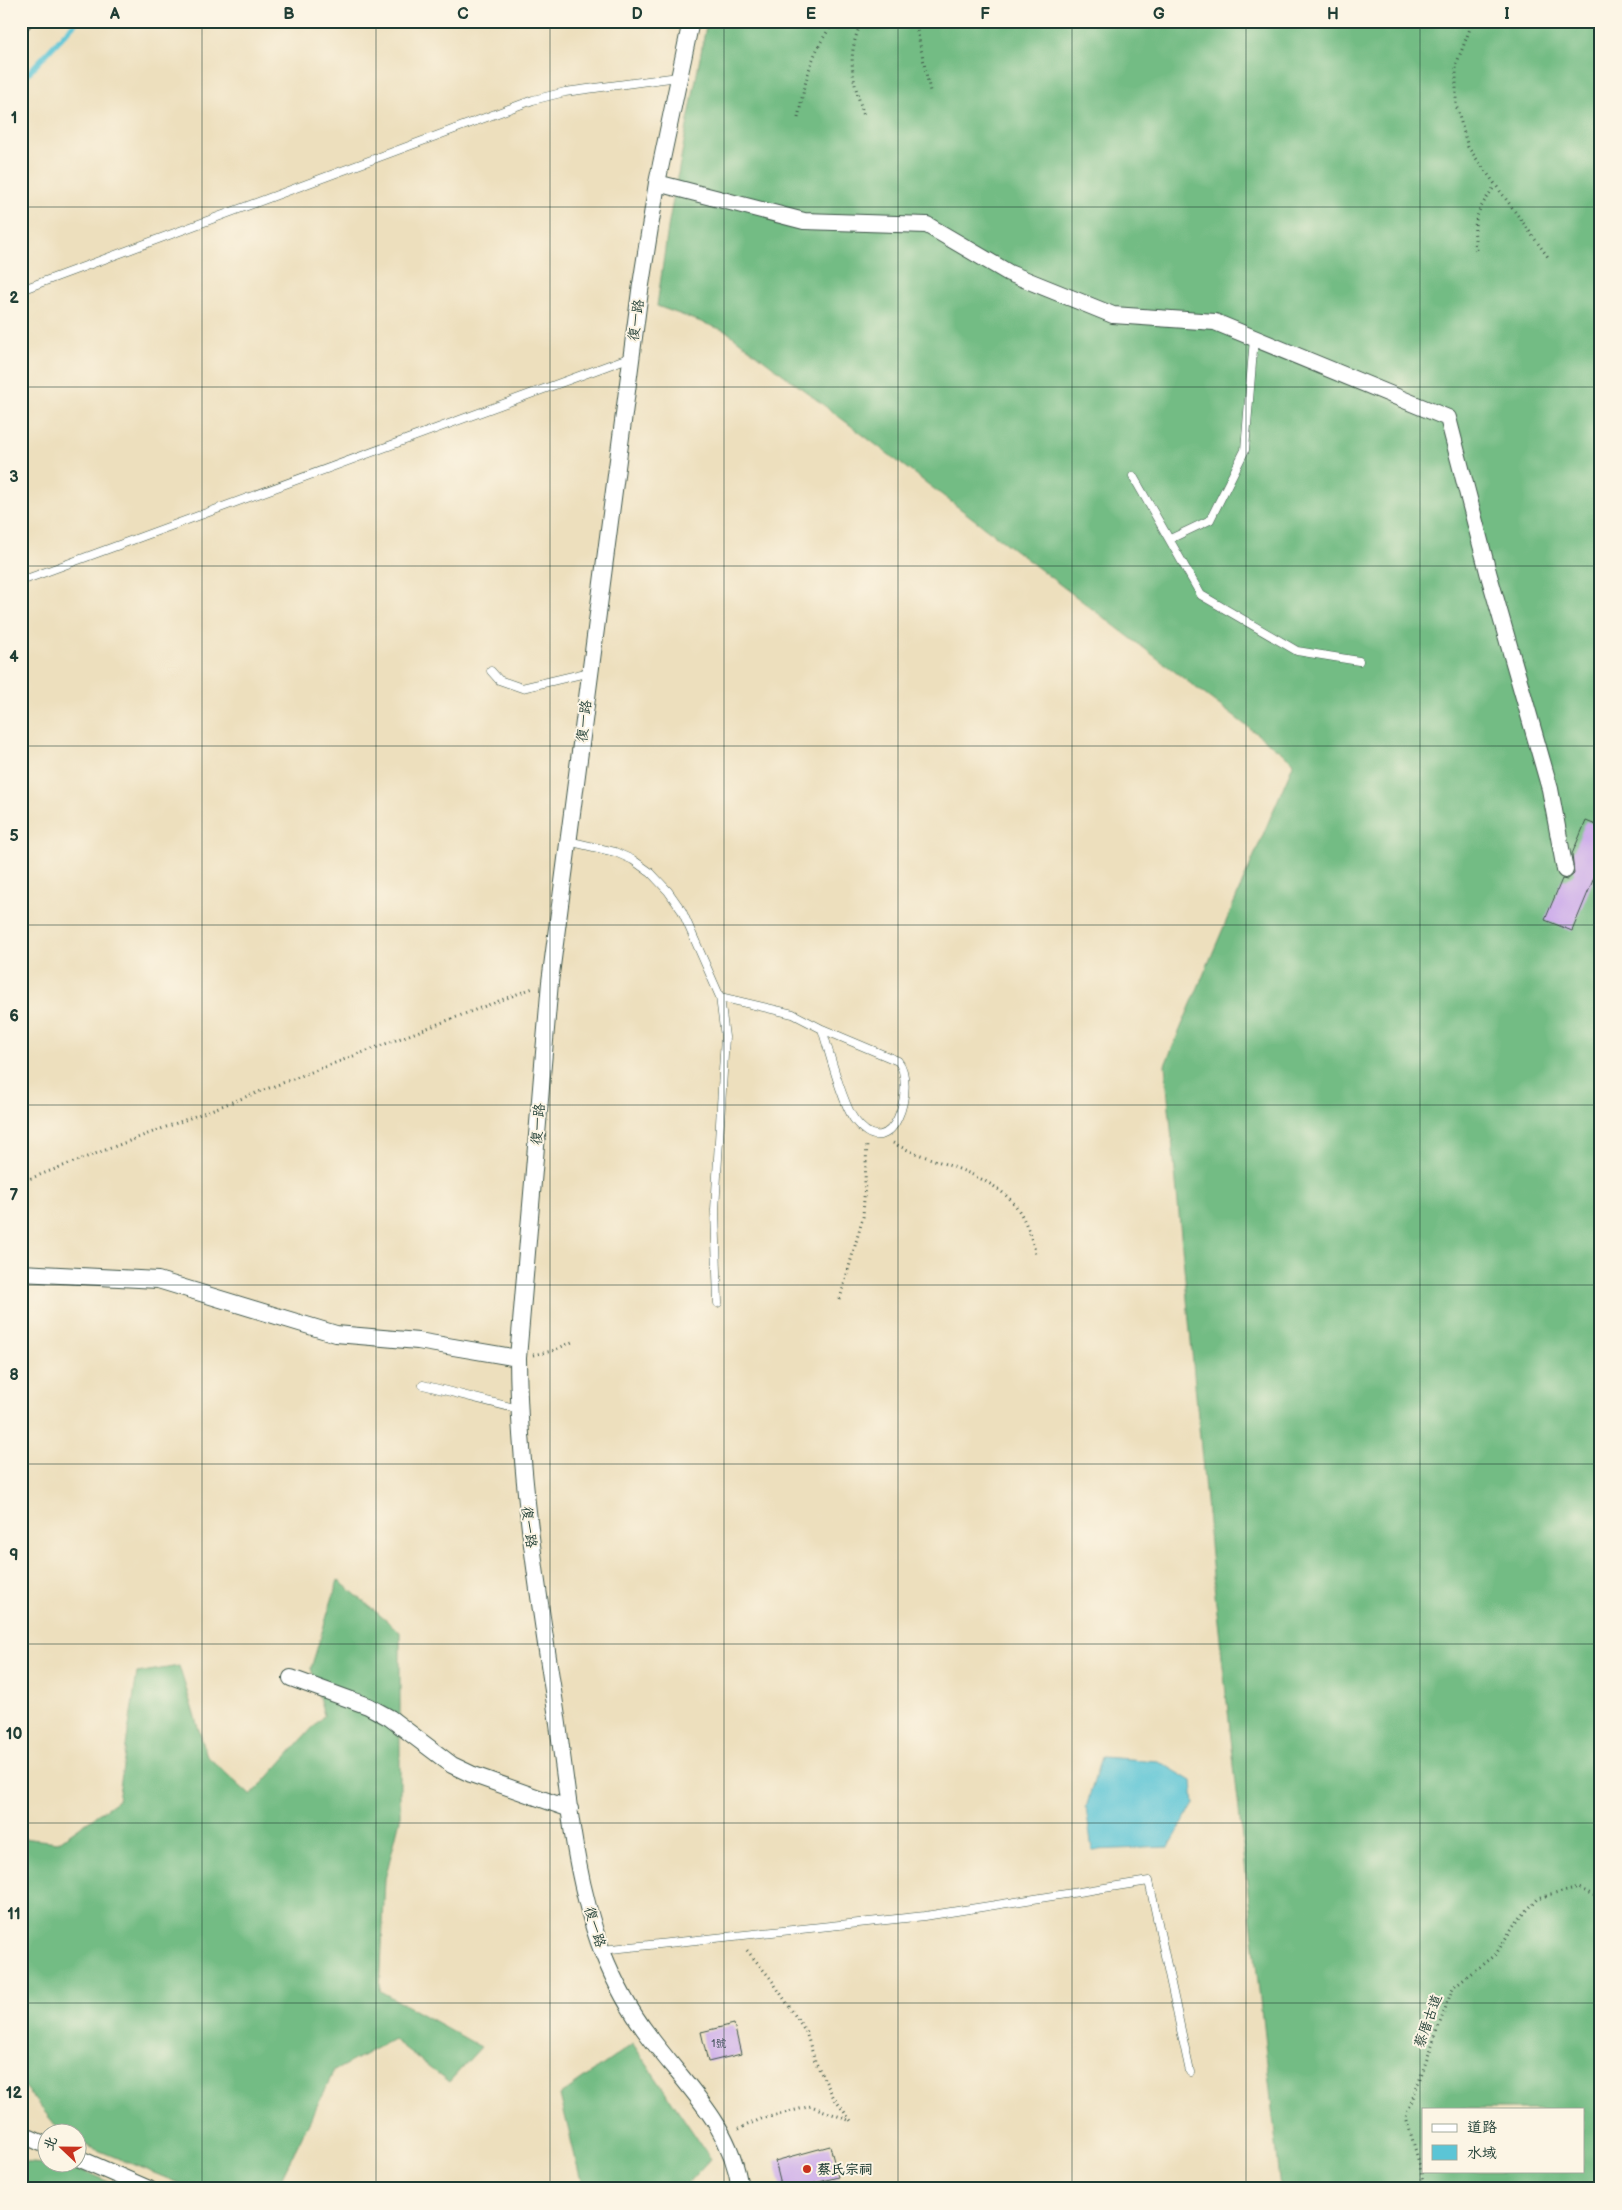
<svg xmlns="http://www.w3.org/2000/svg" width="1622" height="2210" font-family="'Balsamiq Sans','LXGW WenKai TC',sans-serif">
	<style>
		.forest { fill: #73bc84; stroke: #497c5c; fill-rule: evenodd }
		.water { fill: #5bc5d6; stroke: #3d8185 }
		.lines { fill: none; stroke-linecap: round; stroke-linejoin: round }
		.stream { stroke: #5bc5d6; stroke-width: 5.5 }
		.building { fill: #c6a3eb }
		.lane-casing { stroke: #3e5549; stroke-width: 9 }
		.street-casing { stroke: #3e5549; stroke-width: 18 }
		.path { stroke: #3e5549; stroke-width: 3; stroke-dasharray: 1 4; stroke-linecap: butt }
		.lane { stroke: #fff; stroke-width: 8 }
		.street { stroke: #fff; stroke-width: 16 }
		.grid { fill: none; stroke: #1f3d34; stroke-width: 1; stroke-opacity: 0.55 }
		.poi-dot { fill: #c8321e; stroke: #fcf5e5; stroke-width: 2 }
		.labels { text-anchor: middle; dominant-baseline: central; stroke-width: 4; stroke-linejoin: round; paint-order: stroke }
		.number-label { font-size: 11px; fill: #495662 }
		.street-label { font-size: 14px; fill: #1f3d34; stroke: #fcf5e5 }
		.poi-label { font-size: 14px; font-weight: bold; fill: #1f3d34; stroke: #fcf5e5; text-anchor: start }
		.neatline { fill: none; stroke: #1f3d34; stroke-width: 2 }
		.grid-label { font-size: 16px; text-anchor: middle; font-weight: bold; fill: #1f3d34 }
	</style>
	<rect width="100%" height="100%" fill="#fcf5e5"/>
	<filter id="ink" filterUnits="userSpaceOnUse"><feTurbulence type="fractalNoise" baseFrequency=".02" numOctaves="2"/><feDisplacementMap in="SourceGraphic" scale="10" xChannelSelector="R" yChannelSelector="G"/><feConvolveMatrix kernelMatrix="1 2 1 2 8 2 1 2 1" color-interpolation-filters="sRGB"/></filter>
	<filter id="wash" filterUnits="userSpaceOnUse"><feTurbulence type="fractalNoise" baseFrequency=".0096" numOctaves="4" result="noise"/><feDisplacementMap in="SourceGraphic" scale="20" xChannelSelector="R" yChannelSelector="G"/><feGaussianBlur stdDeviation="1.12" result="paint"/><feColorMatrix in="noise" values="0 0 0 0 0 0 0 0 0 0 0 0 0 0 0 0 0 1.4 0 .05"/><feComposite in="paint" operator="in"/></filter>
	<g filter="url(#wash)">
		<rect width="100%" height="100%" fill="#eddfbd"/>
		<path class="forest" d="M 707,21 L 1601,21 L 1601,2189 L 1281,2189 L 1213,1576 L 1165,1065 L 1294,762 L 726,331 L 657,306 L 669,221 ZM 1423,2109 L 1583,2109 L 1583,2171 L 1423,2171 Z
			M 338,1580 L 400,1632 L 400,1819 L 385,1879 L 380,1991 L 481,2047 L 449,2082 L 393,2039 L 334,2071 L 276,2189 L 193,2189 L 78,2142 L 78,2132 L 61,2132 L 21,2083 L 21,1838 L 58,1842 L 118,1800 L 137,1673 L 179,1666 L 207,1756 L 251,1796 L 324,1715 L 311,1668 Z
			M 633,2044 L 711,2159 L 683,2189 L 590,2189 L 580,2177 L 560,2095 Z
			M 21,2162 L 74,2167 L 125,2189 L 21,2189 Z"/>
		<path class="water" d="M 1101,1757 L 1158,1761 L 1192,1781 L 1194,1804 L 1169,1847 L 1092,1850 L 1086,1808 Z"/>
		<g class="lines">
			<path class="stream" d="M 21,81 L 77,21"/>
		</g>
		<g id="blocks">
			<path class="building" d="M 1586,821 L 1601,827 L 1601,861 L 1572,931 L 1545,920 L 1562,879 L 1567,880 L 1574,874 L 1572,854 Z
				M 734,2024 L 741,2054 L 708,2062 L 701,2032 Z
				M 830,2146 L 838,2177 L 793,2189 L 782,2189 L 775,2161 Z"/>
		</g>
	</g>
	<g filter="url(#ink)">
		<use href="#blocks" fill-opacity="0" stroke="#3e5549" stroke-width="1"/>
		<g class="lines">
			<defs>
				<path id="lane" d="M 21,290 L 533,100 L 565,92 L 678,77
					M 1133,476 L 1201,595 L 1297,651 L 1359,661
					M 1170,539 L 1210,520 L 1245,450 L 1254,338
					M 21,581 L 631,357
					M 491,671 L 499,680 L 522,688 L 590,672
					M 568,841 L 615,852 L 633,860 L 651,873 L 668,891 L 682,911 L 720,997 L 725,1037 L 715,1210 L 718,1303
					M 720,997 L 793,1014 L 822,1029 C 829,1051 842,1103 854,1119 C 893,1171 917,1084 898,1061 L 822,1029
					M 423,1385 L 518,1409
					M 602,1950 L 925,1916 L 1149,1881 L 1190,2072"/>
				<path id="street" d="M 691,21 L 657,183 L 640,291 L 550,982 L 518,1358 C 519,1479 539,1598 557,1717 C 568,1795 574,1877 602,1951 C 614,1981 629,2010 649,2036 C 685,2085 732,2125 740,2189
					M 21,24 L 24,21
					M 657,183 L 804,221 L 927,225 L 1009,273 L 1113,315 L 1215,322 L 1448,418 L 1488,572 L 1550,789 L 1565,870
					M 21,1273 L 158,1280 L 336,1334 L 418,1341 L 518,1358
					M 291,1678 L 368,1706 L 390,1718 L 452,1765 L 471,1774 L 570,1809
					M 21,2134 L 48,2146
					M 78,2158 L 149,2189"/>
			</defs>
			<use href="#lane" class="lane-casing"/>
			<use href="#street" class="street-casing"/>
			<path class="path" d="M 862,21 C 845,57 853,80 864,116
				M 915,21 L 930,91
				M 1473,21 L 1456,65 L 1456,105 L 1468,147 L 1548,257
				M 798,118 C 806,79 810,53 835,21
				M 1476,250 C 1472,219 1477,211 1495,186
				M 893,1143 C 931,1163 988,1171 1015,1205 C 1026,1219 1031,1238 1036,1254
				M 21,1182 L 533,988
				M 840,1299 L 863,1217 L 867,1144
				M 533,1355 L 552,1351 L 572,1342
				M 738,2129 L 761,2119 L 811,2106 L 851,2121 L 834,2098 L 815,2061 L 806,2032 L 771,1979 L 745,1948
				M 1424,2189 L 1420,2166 L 1406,2117 L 1453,1987 L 1496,1954 L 1514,1925 L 1538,1898 L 1579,1888 L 1601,1899"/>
			<use href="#lane" class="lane"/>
			<use href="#street" class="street"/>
		</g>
	</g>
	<path class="grid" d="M 202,21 L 202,2189M 376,21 L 376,2189M 550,21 L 550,2189M 724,21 L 724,2189M 898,21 L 898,2189M 1072,21 L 1072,2189M 1246,21 L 1246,2189M 1420,21 L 1420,2189M 21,207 L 1601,207M 21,387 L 1601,387M 21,566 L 1601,566M 21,746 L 1601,746M 21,925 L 1601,925M 21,1105 L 1601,1105M 21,1285 L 1601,1285M 21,1464 L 1601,1464M 21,1644 L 1601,1644M 21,1823 L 1601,1823M 21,2003 L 1601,2003"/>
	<circle class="poi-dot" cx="807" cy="2169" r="5"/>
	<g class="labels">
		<g class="number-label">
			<text x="719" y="2043">1號</text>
		</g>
		<g class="street-label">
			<text transform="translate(636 320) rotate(-82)">復一路</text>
			<text transform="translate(584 721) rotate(-83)">復一路</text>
			<text transform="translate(538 1124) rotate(-85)">復一路</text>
			<text transform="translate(529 1527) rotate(83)">復一路</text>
			<text transform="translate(595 1927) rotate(73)">復一路</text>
			<text transform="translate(1428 2021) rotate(-70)">蔡厝古道</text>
		</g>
		<g class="poi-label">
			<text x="817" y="2169">蔡氏宗祠</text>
		</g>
	</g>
	<rect width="1622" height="2210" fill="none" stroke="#fcf5e5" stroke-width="55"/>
	<rect x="1422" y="2108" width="162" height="65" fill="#fcf5e5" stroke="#a4ab9e"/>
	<rect x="1432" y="2124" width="25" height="8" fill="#ffffff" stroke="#a4ab9e"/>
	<text x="1467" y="2132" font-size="15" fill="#1f3d34">道路</text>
	<rect x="1432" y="2145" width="25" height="15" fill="#5bc5d6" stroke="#a4ab9e"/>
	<text x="1467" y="2158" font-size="15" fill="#1f3d34">水域</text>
	<g transform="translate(62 2148) rotate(292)"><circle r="24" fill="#fcf5e5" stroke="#a4ab9e"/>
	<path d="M0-4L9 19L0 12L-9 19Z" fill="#c8321e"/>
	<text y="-8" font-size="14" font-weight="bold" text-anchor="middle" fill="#1f3d34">北</text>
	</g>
	<rect x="28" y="28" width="1566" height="2154" class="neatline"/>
	<g class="grid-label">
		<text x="115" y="19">A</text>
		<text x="289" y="19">B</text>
		<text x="463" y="19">C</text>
		<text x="637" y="19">D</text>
		<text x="811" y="19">E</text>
		<text x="985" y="19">F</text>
		<text x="1159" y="19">G</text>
		<text x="1333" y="19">H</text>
		<text x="1507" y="19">I</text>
		<text x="14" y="123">1</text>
		<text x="14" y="303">2</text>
		<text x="14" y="482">3</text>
		<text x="14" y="662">4</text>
		<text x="14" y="841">5</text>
		<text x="14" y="1021">6</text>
		<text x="14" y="1200">7</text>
		<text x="14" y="1380">8</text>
		<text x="14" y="1560">9</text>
		<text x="14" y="1739">10</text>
		<text x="14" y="1919">11</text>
		<text x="14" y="2098">12</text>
	</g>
</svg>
